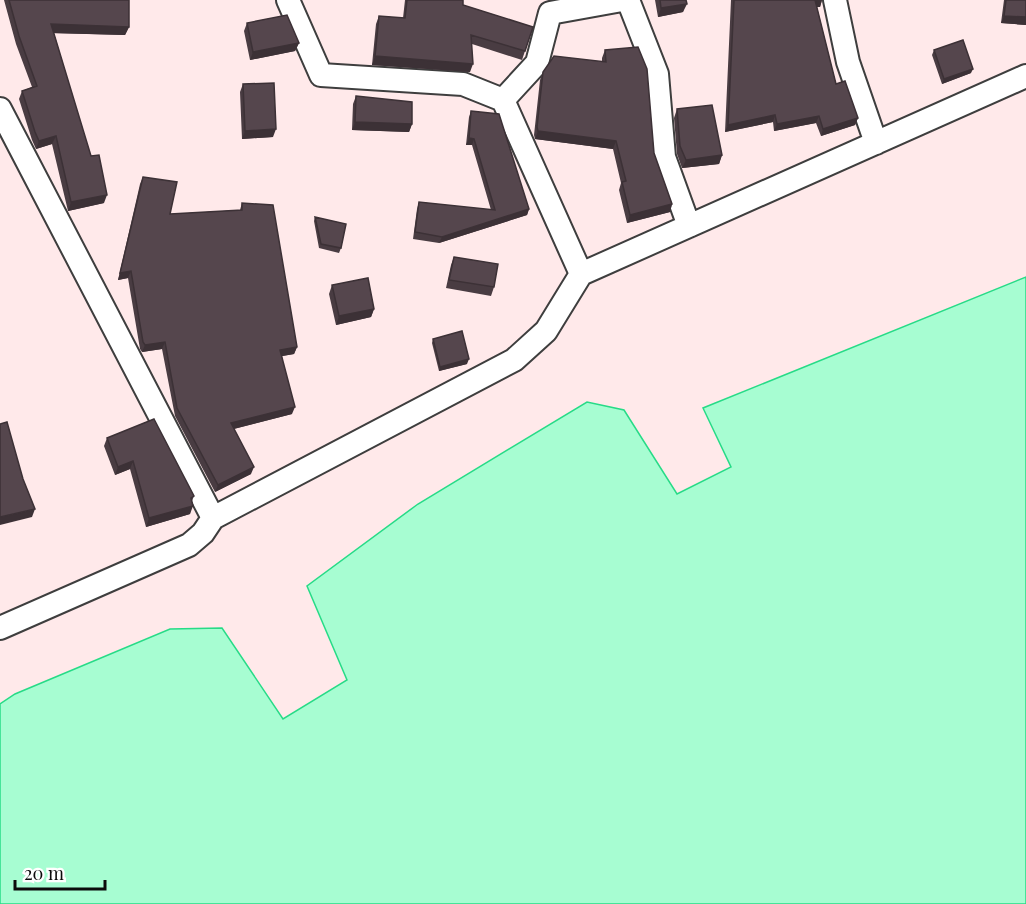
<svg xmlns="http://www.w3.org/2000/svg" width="1026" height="904" font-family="'Playfair Display',serif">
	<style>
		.water { fill: #a7fdd2; stroke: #27db87; stroke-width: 1.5 }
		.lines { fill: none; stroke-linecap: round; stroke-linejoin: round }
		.minor-casing { stroke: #3e3e3e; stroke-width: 26 }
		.minor { stroke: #fff; stroke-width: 22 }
		.wall { fill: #493c42 }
		.shaded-wall { fill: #3c3136 }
		.building { fill: #55464d; stroke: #3c3136; stroke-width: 1.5 }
	</style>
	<rect width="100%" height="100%" fill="#ffe9ea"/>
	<path class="water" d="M 1026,277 L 1026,904 L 0,904 L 0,704 L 15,694 L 170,629 L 222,628 L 283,719 L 347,680 L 307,586 L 418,504 L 587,402 L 624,410 L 677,494 L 731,467 L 703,408 Z"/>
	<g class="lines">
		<defs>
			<path id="minor" d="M 288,0 L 321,75 L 463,84 L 503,100 L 581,274
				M 628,0 L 657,74 L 664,157 L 689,226
				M 835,0 L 848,62 L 876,143
				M 503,100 L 537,63 L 550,13 L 622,0
				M 0,109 L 213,518
				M 0,628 L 189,545 L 203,533 L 213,518 L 514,360 L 546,331 L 581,274 L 1026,76"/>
		</defs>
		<use href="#minor" class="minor-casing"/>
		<use href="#minor" class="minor"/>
	</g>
	<path class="wall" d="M 4,0 L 129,0 L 129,27 L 125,35 L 54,33 L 104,203 L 68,211 L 52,144 L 36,149 L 32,140 L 19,99 L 22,91 L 32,87 L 16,44 Z
		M 405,0 L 463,0 L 463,5 L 533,27 L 522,60 L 472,44 L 470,72 L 372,65 L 376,24 L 379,16 L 403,18 Z
		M 655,0 L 686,0 L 683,12 L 658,17 Z
		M 731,0 L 822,0 L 820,7 L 817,7 L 836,84 L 858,118 L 855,125 L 821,136 L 816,123 L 774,131 L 773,122 L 725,132 Z
		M 1004,0 L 1026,0 L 1026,25 L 1001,23 Z
		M 247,23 L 299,43 L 295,51 L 250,60 L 244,31 Z
		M 605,50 L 654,153 L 672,204 L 670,212 L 627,223 L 619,190 L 621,183 L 613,149 L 535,139 L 534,135 L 540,80 L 543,72 L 602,62 L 602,58 Z
		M 934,50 L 971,73 L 942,84 L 932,55 Z
		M 243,84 L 273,137 L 242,139 L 240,92 Z
		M 356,96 L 412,124 L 409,132 L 352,130 L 353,104 Z
		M 677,109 L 722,155 L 719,164 L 682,168 L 677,154 L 674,118 Z
		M 471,111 L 529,209 L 527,215 L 439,243 L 413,239 L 417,209 L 419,202 L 491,210 L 472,145 L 466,145 L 469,117 Z
		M 143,177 L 170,214 L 240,210 L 242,203 L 297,347 L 294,354 L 282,356 L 292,414 L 234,429 L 251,474 L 215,492 L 175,416 L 162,349 L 142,352 L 140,349 L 128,278 L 118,280 L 140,184 Z
		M 315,217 L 341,248 L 339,253 L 319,248 L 314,221 Z
		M 454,257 L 494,287 L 491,296 L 446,288 L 451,265 Z
		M 332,285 L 374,309 L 371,317 L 336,325 L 329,294 Z
		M 433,339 L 467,364 L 439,371 L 432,343 Z
		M 107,438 L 194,496 L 192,501 L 190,514 L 146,527 L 130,469 L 115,475 L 104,446 Z"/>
	<path class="shaded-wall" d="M 815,0 L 822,0 L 820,7 L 813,7 Z
		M 687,4 L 683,12 L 658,17 L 661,8 Z
		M 1004,16 L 1026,17 L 1026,25 L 1001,23 Z
		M 51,24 L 129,27 L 125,35 L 48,33 Z
		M 299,43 L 295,51 L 250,60 L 253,52 Z
		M 375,56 L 473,64 L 470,72 L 372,65 Z
		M 973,69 L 971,73 L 942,84 L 944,79 Z
		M 775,115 L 773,122 L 725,132 L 728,125 Z
		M 819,116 L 816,123 L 774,131 L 777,124 Z
		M 858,118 L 855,125 L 821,136 L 823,129 Z
		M 355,122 L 412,124 L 409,132 L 352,130 Z
		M 276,129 L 273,137 L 242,139 L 245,131 Z
		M 538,131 L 616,141 L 613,149 L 535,139 Z
		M 56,136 L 52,144 L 36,149 L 39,141 Z
		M 469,138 L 474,139 L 472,145 L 466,145 Z
		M 722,155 L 719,164 L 682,168 L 686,160 Z
		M 107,195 L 104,203 L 68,211 L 71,202 Z
		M 672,204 L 670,212 L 627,223 L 630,215 Z
		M 529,209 L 527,215 L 439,243 L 442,237 Z
		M 131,271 L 128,278 L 118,280 L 120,273 Z
		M 374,309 L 371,317 L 336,325 L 339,316 Z
		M 165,342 L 162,349 L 142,352 L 145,345 Z
		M 297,347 L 294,354 L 277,357 L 280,350 Z
		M 469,359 L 467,364 L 439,371 L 440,367 Z
		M 295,407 L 292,414 L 229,430 L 231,423 Z
		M 133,461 L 130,469 L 115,475 L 118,467 Z
		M 254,467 L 251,474 L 215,492 L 218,485 Z
		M 193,506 L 190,514 L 146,527 L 149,518 Z
		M 35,509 L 32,517 L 0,525 L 0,517 Z"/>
	<path class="building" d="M 9,0 L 129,0 L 129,27 L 51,24 L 91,156 L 99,155 L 107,195 L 71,202 L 56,136 L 39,141 L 35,132 L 22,91 L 37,86 L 19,36 Z
		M 407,0 L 463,0 L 463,5 L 533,27 L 525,51 L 471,35 L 473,64 L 375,56 L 379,16 L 405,18 Z
		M 660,0 L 686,0 L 687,4 L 661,8 Z
		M 734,0 L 816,0 L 815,0 L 836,84 L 845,81 L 858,118 L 823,129 L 819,116 L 777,124 L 775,115 L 728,125 Z
		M 1006,0 L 1026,0 L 1026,17 L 1004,16 Z
		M 287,15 L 299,43 L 253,52 L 247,23 Z
		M 963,40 L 973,69 L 944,79 L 934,50 Z
		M 638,47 L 647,69 L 654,153 L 672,204 L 630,215 L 622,182 L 626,181 L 616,141 L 538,131 L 537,127 L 543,72 L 554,56 L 606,62 L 605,50 Z
		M 274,83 L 276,129 L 245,131 L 243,84 Z
		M 356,96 L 412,102 L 412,124 L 355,122 Z
		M 712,105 L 722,155 L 686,160 L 680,146 L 677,109 Z
		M 471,111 L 499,114 L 529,209 L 442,237 L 415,232 L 419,202 L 495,210 L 474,139 L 469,138 Z
		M 143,177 L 177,182 L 170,214 L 242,210 L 242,203 L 273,205 L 297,347 L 280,350 L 295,407 L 231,423 L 254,467 L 218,485 L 177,408 L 165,342 L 145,345 L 143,342 L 131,271 L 120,273 Z
		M 315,217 L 346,224 L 341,248 L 321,244 Z
		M 454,257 L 498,264 L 494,287 L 449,280 Z
		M 368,278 L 374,309 L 339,316 L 332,285 Z
		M 462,331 L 469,359 L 440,367 L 433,339 Z
		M 154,419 L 194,496 L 191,498 L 193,506 L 149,518 L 133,461 L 118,467 L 107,438 Z
		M 7,422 L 23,479 L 35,509 L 0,517 L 0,424 Z"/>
	<path d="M15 880v9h90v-9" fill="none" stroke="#0b0b0b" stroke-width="3"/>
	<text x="24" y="880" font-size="18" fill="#0b0b0b" stroke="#ffffff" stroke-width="4.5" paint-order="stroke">20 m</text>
</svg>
